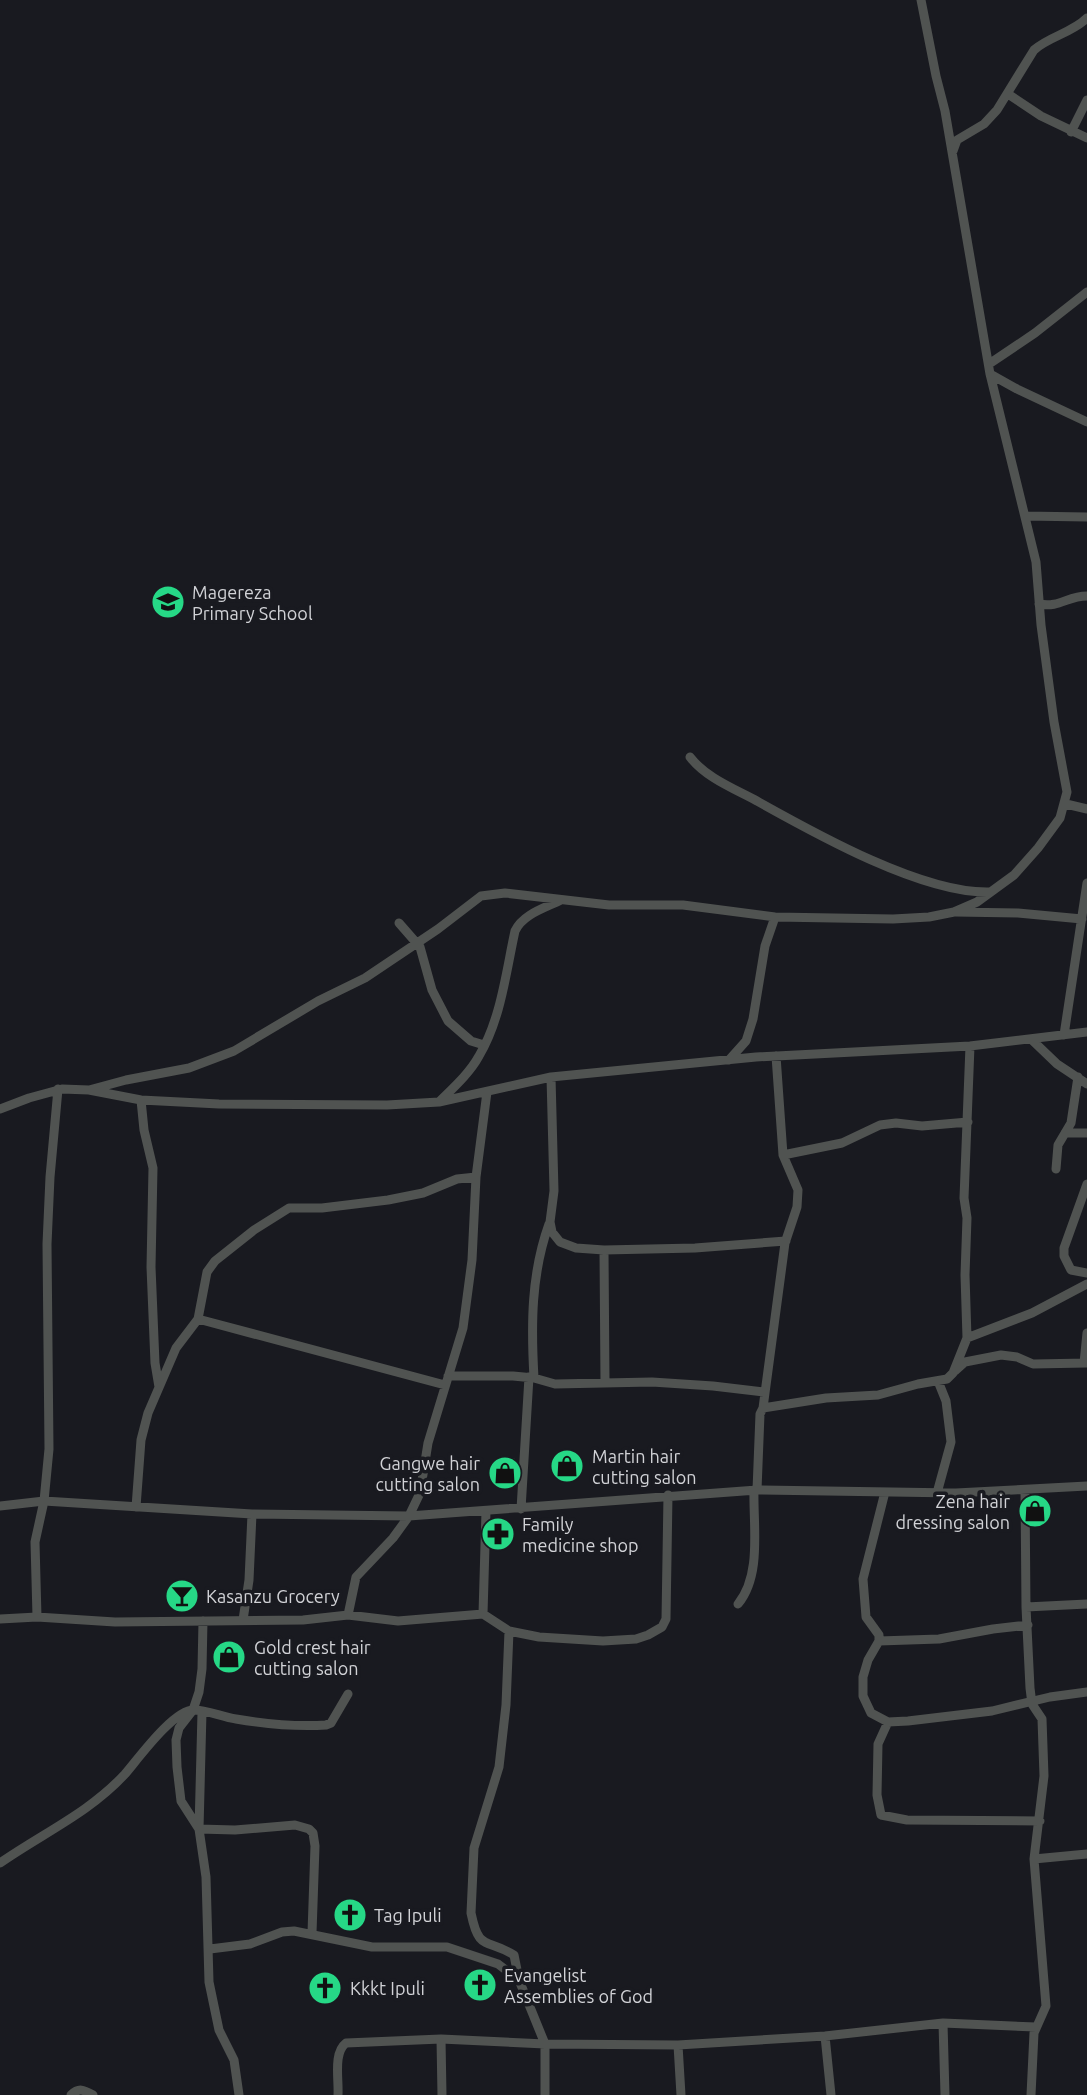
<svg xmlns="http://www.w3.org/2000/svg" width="1087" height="2095" font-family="Ubuntu,sans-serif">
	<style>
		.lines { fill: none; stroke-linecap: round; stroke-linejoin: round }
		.minor { stroke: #505351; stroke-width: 9 }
		.labels { text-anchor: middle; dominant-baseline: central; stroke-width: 7; stroke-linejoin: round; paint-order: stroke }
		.poi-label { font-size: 18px; fill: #d1d2d6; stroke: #191a20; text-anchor: start }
	</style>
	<rect width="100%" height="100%" fill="#191a20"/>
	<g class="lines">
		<path class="minor" d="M 1008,94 L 1041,116 L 1087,138
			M 1071,132 L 1087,100
			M 953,151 L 957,140 L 984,124 L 997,110 L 1034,50 C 1050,36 1072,33 1087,18
			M 989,364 L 1035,333 L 1087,292
			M 990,374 L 1017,389 L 1087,422
			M 1025,516 L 1087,517
			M 1039,604 C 1060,608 1067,596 1087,596
			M 690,757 C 706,778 735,789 757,801 C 816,834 923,894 990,892
			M 1066,804 L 1087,809
			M 955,912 L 1018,913 L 1082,919
			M 399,923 L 420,947 L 432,990 L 448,1021 L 471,1041 L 484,1045
			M 1064,1035 L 1087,883
			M 1031,1039 L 1057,1064 L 1087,1084
			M 729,1060 L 746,1041 L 753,1019 L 765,946 L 775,917
			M 551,1077 L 554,1191 L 550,1222 L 552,1232 L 560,1242 L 576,1248 L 604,1250 L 695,1248 L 786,1241
			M 89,1090 L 126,1080 L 189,1068 L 234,1051 L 318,1001 L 365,978 L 438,929 L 481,896 L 505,893 L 609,905 L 683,905 L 775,917 L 893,919 L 929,917 L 954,912 L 977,902 L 1014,875 L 1038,848 L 1060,818 L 1067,792 L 1054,722 L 1041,625 L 1036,562 L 990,374 L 945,111 L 936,76 L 921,0
			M 141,1100 L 144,1130 L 153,1168 L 151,1267 L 155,1363 L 159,1387
			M 439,1102 C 453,1088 469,1074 479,1056 C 501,1019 506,972 515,931 C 523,914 545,908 561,900
			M 0,1109 L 29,1098 L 62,1089 L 89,1090 L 141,1100 L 219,1104 L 387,1105 L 439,1102 L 551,1077 L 756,1057 L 970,1046 L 1087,1032
			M 1065,1133 L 1087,1133
			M 783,1155 L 842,1143 L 880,1125 L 896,1123 L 922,1126 L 968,1122
			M 1056,1169 L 1058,1145 L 1071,1123 L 1078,1077
			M 1087,1184 L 1064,1248 L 1064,1256 L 1071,1270 L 1087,1273
			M 604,1250 L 605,1382
			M 198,1319 L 445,1385
			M 967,1338 L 965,1275 L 967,1218 L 964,1198 L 970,1046
			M 1084,1363 L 1087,1333
			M 955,1371 L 965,1362 L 1001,1355 L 1017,1357 L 1033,1364 L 1087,1363
			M 448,1376 L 513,1376 L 534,1378 L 555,1384 L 652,1382 L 713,1386 L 764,1392
			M 534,1378 C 531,1325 531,1274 549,1224
			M 763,1408 L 826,1398 L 878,1395 L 918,1384 L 947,1379 L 953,1373 L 967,1338 L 1032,1313 L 1087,1284
			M 757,1490 L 760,1414 L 763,1408 L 785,1243 L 797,1207 L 798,1190 L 783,1155 L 776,1056
			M 1025,1491 L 1026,1607 L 1030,1688 L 1032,1704 L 1042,1719 L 1044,1776 L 1034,1859 L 1046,2006 L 1034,2033 L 1031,2095
			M 885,1492 L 863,1579 L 866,1617 L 879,1635 L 879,1641 L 868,1660 L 863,1677 L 863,1696 L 871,1713 L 888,1722 L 908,1721 L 992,1711 L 1050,1697 L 1087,1692
			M 937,1493 L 951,1442 L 946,1401 L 938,1381
			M 0,1506 L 44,1501 L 252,1514 L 409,1516 L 757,1490 L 956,1493 L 1087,1486
			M 136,1507 L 141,1440 L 148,1413 L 176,1348 L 198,1319 L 207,1272 L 215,1261 L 254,1230 L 289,1208 L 322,1208 L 388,1200 L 423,1193 L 457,1179 L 476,1177
			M 521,1509 L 529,1377
			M 738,1604 C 762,1575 753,1526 754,1490
			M 1026,1607 L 1087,1604
			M 483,1614 L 486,1511
			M 348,1615 L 356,1577 L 393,1538 L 409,1516 L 420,1493 L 428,1443 L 463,1328 L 472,1260 L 476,1177 L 487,1092
			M 37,1617 L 35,1542 L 44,1501 L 49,1449 L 47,1244 L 50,1177 L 58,1089
			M 0,1619 L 37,1617 L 115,1622 L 303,1620 L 348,1615 L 398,1621 L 483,1614 L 509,1631 L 539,1637 L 603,1641 L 636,1639 L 648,1635 L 662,1627 L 666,1619 L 668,1495
			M 243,1620 L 249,1580 L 252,1514
			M 203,1621 L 202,1669 L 199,1692 L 193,1710 L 179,1728 L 176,1740 L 177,1767 L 181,1801 L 199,1829 L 206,1877 L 209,1982 L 219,2030 L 234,2060 L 239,2095
			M 509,1631 L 506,1705 L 499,1767 L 474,1848 L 471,1913 C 479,1952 486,1938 514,1955 L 519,1980 L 545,2044 L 545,2095
			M 879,1641 L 939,1639 L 993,1629 L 1028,1625
			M 202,1712 L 199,1829 L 235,1830 L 295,1825 L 309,1829 L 313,1833 L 315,1846 L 312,1933
			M 888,1722 L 878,1744 L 877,1795 L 881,1815 L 907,1820 L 1040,1821
			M 1034,1859 L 1087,1854
			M 0,1863 C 43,1833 89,1813 125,1774 C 138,1759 174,1709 194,1710 C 207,1710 222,1717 236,1719 C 266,1724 296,1727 326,1725 L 331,1723 L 348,1694
			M 210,1949 L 250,1944 L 282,1932 L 294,1931 L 372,1947 L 447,1947 L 498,1964 L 519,1980
			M 943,2023 L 945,2095
			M 825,2036 L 831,2095
			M 441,2039 L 442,2095
			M 678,2045 L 681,2095
			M 71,2095 C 79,2087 84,2090 93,2095
			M 338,2095 C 339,2079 333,2053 346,2043 L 441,2039 L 545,2044 L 678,2045 L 825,2036 L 943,2023 L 1036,2027"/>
	</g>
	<defs>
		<symbol id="school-disc" viewBox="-11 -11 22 22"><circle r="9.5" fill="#26d886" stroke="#191a20"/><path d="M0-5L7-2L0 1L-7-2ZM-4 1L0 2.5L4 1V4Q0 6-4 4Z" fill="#111"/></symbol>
		<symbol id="shop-disc" viewBox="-11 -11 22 22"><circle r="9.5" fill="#26d886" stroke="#191a20"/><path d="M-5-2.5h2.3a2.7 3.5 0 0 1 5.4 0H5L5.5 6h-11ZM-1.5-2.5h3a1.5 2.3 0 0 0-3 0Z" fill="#111"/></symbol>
		<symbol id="pharmacy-disc" viewBox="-11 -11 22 22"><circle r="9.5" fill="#26d886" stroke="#191a20"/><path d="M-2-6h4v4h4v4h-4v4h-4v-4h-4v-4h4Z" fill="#111"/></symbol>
		<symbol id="bar-disc" viewBox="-11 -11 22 22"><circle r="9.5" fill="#26d886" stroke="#191a20"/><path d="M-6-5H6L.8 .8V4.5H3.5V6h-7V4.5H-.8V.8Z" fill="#111"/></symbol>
		<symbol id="church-disc" viewBox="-11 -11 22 22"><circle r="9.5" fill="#26d886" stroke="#191a20"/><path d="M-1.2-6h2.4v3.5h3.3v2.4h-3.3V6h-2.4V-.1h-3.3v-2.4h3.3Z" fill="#111"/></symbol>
	</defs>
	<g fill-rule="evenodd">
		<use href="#school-disc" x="149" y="583" width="38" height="38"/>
		<use href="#shop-disc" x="548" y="1447" width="38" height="38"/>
		<use href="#shop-disc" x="486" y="1454" width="38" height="38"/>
		<use href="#shop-disc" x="1016" y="1492" width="38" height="38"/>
		<use href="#pharmacy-disc" x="479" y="1515" width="38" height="38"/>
		<use href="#bar-disc" x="163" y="1577" width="38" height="38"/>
		<use href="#shop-disc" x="210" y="1638" width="38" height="38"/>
		<use href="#church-disc" x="331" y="1896" width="38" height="38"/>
		<use href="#church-disc" x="461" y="1966" width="38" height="38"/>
		<use href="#church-disc" x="306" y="1969" width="38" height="38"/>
	</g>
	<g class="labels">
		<g class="poi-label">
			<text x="192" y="592">Magereza<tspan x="192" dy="21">Primary School</tspan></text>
			<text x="592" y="1456">Martin hair<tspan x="592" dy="21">cutting salon</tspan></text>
			<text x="480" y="1463" text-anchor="end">Gangwe hair<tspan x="480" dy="21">cutting salon</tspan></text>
			<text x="1010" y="1501" text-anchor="end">Zena hair<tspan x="1010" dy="21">dressing salon</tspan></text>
			<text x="522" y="1524">Family<tspan x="522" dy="21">medicine shop</tspan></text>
			<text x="206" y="1596">Kasanzu Grocery</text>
			<text x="254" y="1647">Gold crest hair<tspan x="254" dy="21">cutting salon</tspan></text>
			<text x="374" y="1915">Tag Ipuli</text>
			<text x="504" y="1975">Evangelist<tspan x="504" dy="21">Assemblies of God</tspan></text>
			<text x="350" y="1988">Kkkt Ipuli</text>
		</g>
	</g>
</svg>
